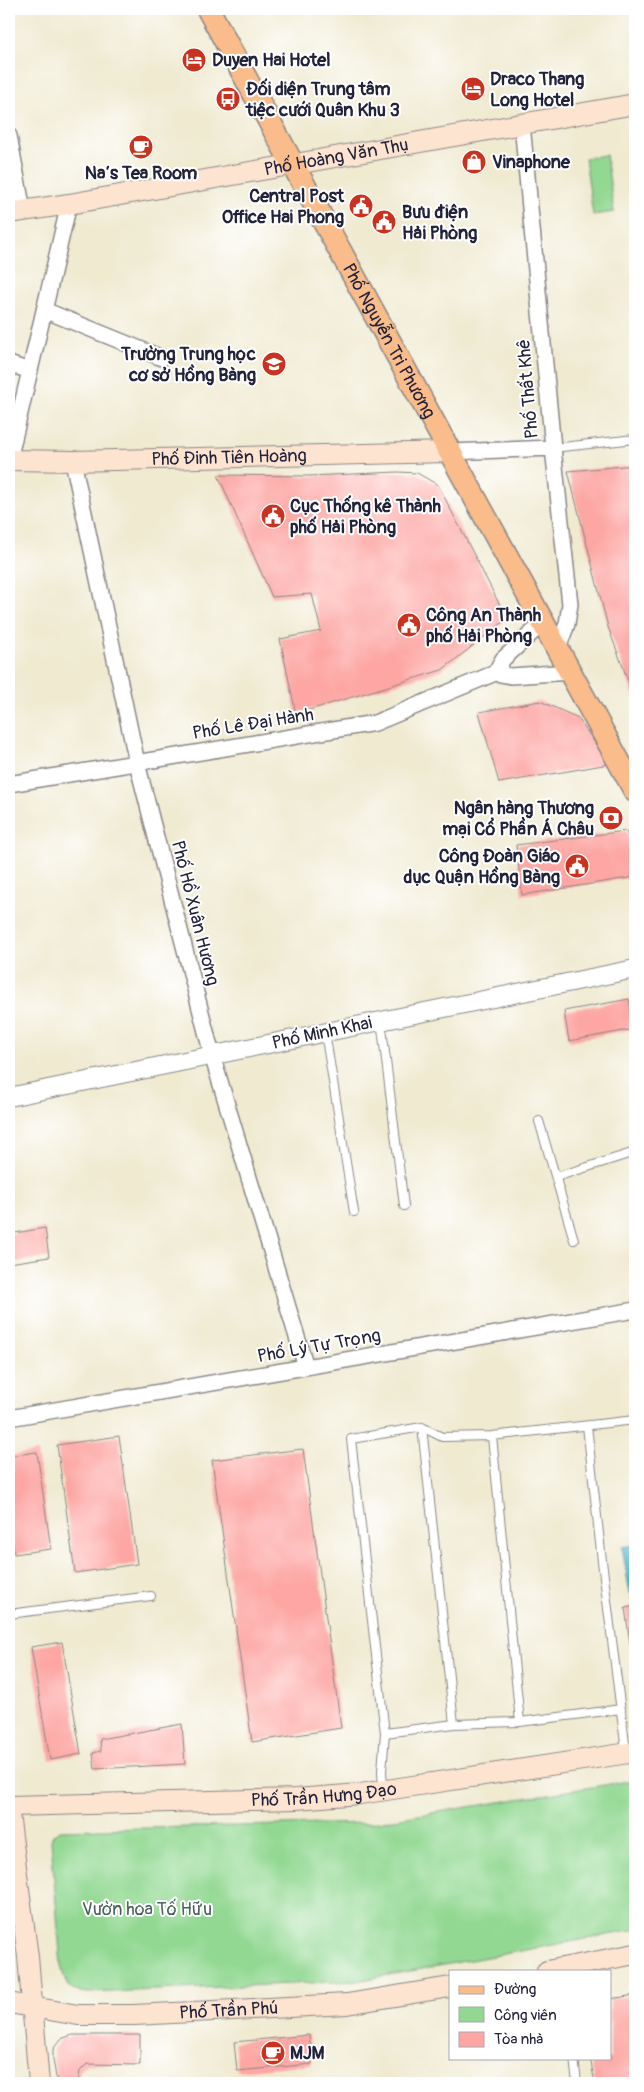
<svg xmlns="http://www.w3.org/2000/svg" width="644" height="2092" font-family="Pangolin,sans-serif">
	<style>
		.green { fill: #92d892; stroke: #5a7d66 }
		.water { fill: #50bacd; stroke: #396e84 }
		.building { fill: #fda6a3 }
		.lines { fill: none; stroke-linecap: round; stroke-linejoin: round }
		.service-casing { stroke: #898686; stroke-width: 10 }
		.minor-casing { stroke: #898686; stroke-width: 18 }
		.tertiary-casing { stroke: #898686; stroke-width: 20 }
		.secondary-casing { stroke: #898686; stroke-width: 22 }
		.primary-casing { stroke: #898686; stroke-width: 25 }
		.service { stroke: #fff; stroke-width: 8 }
		.minor { stroke: #fff; stroke-width: 15 }
		.tertiary { stroke: #fff; stroke-width: 18 }
		.secondary { stroke: #fde4d0; stroke-width: 20 }
		.primary { stroke: #f9bc8a; stroke-width: 22 }
		.labels { text-anchor: middle; dominant-baseline: central; stroke-width: 4; stroke-linejoin: round; paint-order: stroke }
		.poi-label { font-size: 18px; font-weight: bold; fill: #22223b; stroke: #fff; text-anchor: start }
		.street-label { font-size: 18px; fill: #22223b; stroke: #fff }
		.park-label { font-size: 18px; fill: #496259; stroke: #fff }
	</style>
	<rect width="100%" height="100%" fill="#fff"/>
	<filter id="ink" filterUnits="userSpaceOnUse"><feTurbulence type="fractalNoise" baseFrequency=".02" numOctaves="2"/><feDisplacementMap in="SourceGraphic" scale="10" xChannelSelector="R" yChannelSelector="G"/><feConvolveMatrix kernelMatrix="1 2 1 2 8 2 1 2 1" color-interpolation-filters="sRGB"/></filter>
	<filter id="wash" filterUnits="userSpaceOnUse"><feTurbulence type="fractalNoise" baseFrequency=".0096" numOctaves="4" result="noise"/><feDisplacementMap in="SourceGraphic" scale="20" xChannelSelector="R" yChannelSelector="G"/><feGaussianBlur stdDeviation="1.12" result="paint"/><feColorMatrix in="noise" values="0 0 0 0 0 0 0 0 0 0 0 0 0 0 0 0 0 1.4 0 .05"/><feComposite in="paint" operator="in"/></filter>
	<g filter="url(#wash)">
		<rect width="100%" height="100%" fill="#f0ead1"/>
		<path class="green" d="M 606,155 L 614,212 L 593,215 L 585,158 Z
			M 635,1780 L 635,1930 L 356,1981 L 89,1993 C 68,1992 66,1984 61,1966 L 51,1840 L 53,1835 L 59,1830 L 370,1823 Z"/>
		<path class="water" d="M 635,1545 L 635,1593 L 630,1594 L 622,1547 Z"/>
		<g id="blocks">
			<path class="building" d="M 635,465 L 635,699 L 608,627 L 568,471 Z
				M 398,472 L 417,473 L 438,485 L 507,619 L 442,670 L 296,714 L 280,639 L 321,631 L 312,594 L 272,597 L 218,475 L 308,476 Z
				M 540,701 L 578,718 L 609,764 L 499,783 L 479,712 Z
				M 626,831 L 635,856 L 635,877 L 522,895 L 516,845 Z
				M 629,999 L 634,1029 L 569,1041 L 564,1011 Z
				M 45,1228 L 49,1257 L 9,1263 L 9,1234 Z
				M 119,1436 L 137,1564 L 75,1573 L 57,1445 Z
				M 303,1449 L 341,1728 L 252,1742 L 212,1460 Z
				M 37,1452 L 51,1549 L 14,1554 L 9,1514 L 9,1456 Z
				M 635,1606 L 635,1671 L 634,1671 L 625,1608 Z
				M 62,1642 L 81,1754 L 50,1760 L 31,1647 Z
				M 182,1724 L 185,1764 L 95,1769 L 93,1753 L 101,1751 L 100,1739 Z
				M 635,1995 L 635,2083 L 595,2083 L 590,2058 L 610,2058 L 610,1999 Z
				M 72,2035 L 140,2035 L 140,2065 L 87,2064 L 80,2071 L 78,2083 L 57,2083 L 53,2059 L 53,2049 L 61,2039 Z
				M 309,2035 L 312,2064 L 237,2071 L 234,2042 Z"/>
		</g>
	</g>
	<g filter="url(#ink)">
		<use href="#blocks" fill-opacity="0" stroke="#898686" stroke-width="1"/>
		<g class="lines">
			<defs>
				<path id="service" d="M 553,448 L 635,439
					M 381,1020 L 404,1206
					M 325,1032 L 354,1212
					M 539,1121 L 574,1240
					M 556,1177 L 635,1152
					M 587,1426 L 602,1561 L 626,1751
					M 422,1427 L 442,1437 L 492,1436 L 520,1722
					M 492,1436 L 635,1420
					M 9,1614 L 151,1596
					M 385,1733 L 454,1724 L 520,1722 L 621,1709
					M 383,1790 L 382,1771 L 385,1733 L 351,1439 L 422,1427 L 454,1724
					M 574,2058 L 577,2083"/>
				<path id="minor" d="M 522,124 L 553,448 L 570,604 L 567,624 L 558,648
					M 9,136 L 23,211
					M 44,310 L 162,358
					M 9,364 L 30,371
					M 449,452 L 553,448
					M 9,460 L 69,204
					M 73,461 L 137,763 L 212,1055 L 306,1367
					M 495,673 L 503,659 L 544,622
					M 9,784 L 375,723 L 495,673 L 511,676 L 570,672
					M 9,1418 L 635,1310"/>
				<path id="tertiary" d="M 9,1097 L 635,969"/>
				<g id="secondary">
					<path id="s1" d="M 9,213 L 69,204 L 635,104"/>
					<path id="s2" d="M 9,460 L 73,461 L 449,452"/>
					<path id="s3" d="M 9,1806 L 296,1799 L 360,1794 L 635,1752"/>
					<path d="M 9,1814 L 28,1957 L 39,2083"/>
					<path d="M 547,1971 L 635,1954"/>
					<path id="s4" d="M 9,2003 L 78,2015 L 134,2015 L 347,2004 L 450,1987"/>
				</g>
				<g id="primary">
					<path id="s5" d="M 208,9 L 635,791"/>
				</g>
			</defs>
			<use href="#service" class="service-casing"/>
			<use href="#minor" class="minor-casing"/>
			<use href="#tertiary" class="tertiary-casing"/>
			<use href="#secondary" class="secondary-casing"/>
			<use href="#primary" class="primary-casing"/>
			<use href="#service" class="service"/>
			<use href="#minor" class="minor"/>
			<use href="#tertiary" class="tertiary"/>
			<use href="#secondary" class="secondary"/>
			<use href="#primary" class="primary"/>
		</g>
	</g>
	<defs>
		<symbol id="hotel-disc" viewBox="-11 -11 22 22"><circle r="9.5" fill="#c8321e" stroke="#fff"/><path d="M-6-4.5h1.5V1H6V5H4.5V3h-9V5H-6ZM-4 0a1.8 1.8 0 1 1 3.6 0ZM.5 0V-2.5h3Q6-2.5 6 0Z" fill="#fff"/></symbol>
		<symbol id="bus-disc" viewBox="-11 -11 22 22"><circle r="9.5" fill="#c8321e" stroke="#fff"/><path d="M-5-6H5V4H4V6H2V4H-2V6H-4V4H-5ZM-3.5-4V0h7V-4ZM-3.5 1.2v1.5H-2V1.2ZM2 1.2v1.5H3.5V1.2Z" fill="#fff"/></symbol>
		<symbol id="cafe-disc" viewBox="-11 -11 22 22"><circle r="9.5" fill="#c8321e" stroke="#fff"/><path d="M-5.5-4.5H6V0H3Q3 3.5 0 3.5H-2.5Q-5.5 3.5-5.5 0ZM3-3.2v2h1.7v-2ZM-6 4.5H4V6H-6Z" fill="#fff"/></symbol>
		<symbol id="shop-disc" viewBox="-11 -11 22 22"><circle r="9.5" fill="#c8321e" stroke="#fff"/><path d="M-5-2.5h2.3a2.7 3.5 0 0 1 5.4 0H5L5.5 6h-11ZM-1.5-2.5h3a1.5 2.3 0 0 0-3 0Z" fill="#fff"/></symbol>
		<symbol id="civic-disc" viewBox="-11 -11 22 22"><circle r="9.5" fill="#c8321e" stroke="#fff"/><path d="M-.6-6.5H3V-4.5H.6V-3L4-1V1h2V6H-6V1h2V-1L-.6-3ZM-1.2 2.5V6h2.4V2.5Z" fill="#fff"/></symbol>
		<symbol id="school-disc" viewBox="-11 -11 22 22"><circle r="9.5" fill="#c8321e" stroke="#fff"/><path d="M0-5L7-2L0 1L-7-2ZM-4 1L0 2.5L4 1V4Q0 6-4 4Z" fill="#fff"/></symbol>
		<symbol id="bank-disc" viewBox="-11 -11 22 22"><circle r="9.5" fill="#c8321e" stroke="#fff"/><path d="M-6-4H6V4H-6ZM0-2.3a2.3 2.3 0 1 0 0 4.6a2.3 2.3 0 1 0 0-4.6Z" fill="#fff"/></symbol>
	</defs>
	<g fill-rule="evenodd">
		<use href="#hotel-disc" x="180" y="46" width="28" height="28"/>
		<use href="#hotel-disc" x="459" y="75" width="28" height="28"/>
		<use href="#bus-disc" x="214" y="85" width="28" height="28"/>
		<use href="#cafe-disc" x="127" y="133" width="28" height="28"/>
		<use href="#shop-disc" x="460" y="148" width="28" height="28"/>
		<use href="#civic-disc" x="347" y="192" width="28" height="28"/>
		<use href="#civic-disc" x="370" y="208" width="28" height="28"/>
		<use href="#school-disc" x="260" y="350" width="28" height="28"/>
		<use href="#civic-disc" x="259" y="502" width="28" height="28"/>
		<use href="#civic-disc" x="395" y="611" width="28" height="28"/>
		<use href="#bank-disc" x="597" y="804" width="28" height="28"/>
		<use href="#civic-disc" x="563" y="852" width="28" height="28"/>
		<use href="#cafe-disc" x="259" y="2039" width="28" height="28"/>
	</g>
	<g class="labels">
		<g class="poi-label">
			<text x="212" y="60">Duyen Hai Hotel</text>
			<text x="490" y="79">Draco Thang<tspan x="490" dy="21">Long Hotel</tspan></text>
			<text x="246" y="89">Đối diện Trung tâm<tspan x="246" dy="21">tiệc cưới Quân Khu 3</tspan></text>
			<text x="492" y="162">Vinaphone</text>
			<text x="141" y="173" text-anchor="middle">Na‘s Tea Room</text>
			<text x="344" y="196" text-anchor="end">Central Post<tspan x="344" dy="21">Office Hai Phong</tspan></text>
			<text x="402" y="212">Bưu điện<tspan x="402" dy="21">Hải Phòng</tspan></text>
			<text x="256" y="354" text-anchor="end">Trường Trung học<tspan x="256" dy="21">cơ sở Hồng Bàng</tspan></text>
			<text x="290" y="506">Cục Thống kê Thành<tspan x="290" dy="21">phố Hải Phòng</tspan></text>
			<text x="426" y="615">Công An Thành<tspan x="426" dy="21">phố Hải Phòng</tspan></text>
			<text x="594" y="808" text-anchor="end">Ngân hàng Thương<tspan x="594" dy="21">mại Cổ Phần Á Châu</tspan></text>
			<text x="560" y="856" text-anchor="end">Công Đoàn Giáo<tspan x="560" dy="21">dục Quận Hồng Bàng</tspan></text>
			<text x="290" y="2053">MJM</text>
		</g>
		<g class="street-label">
			<text stroke="none"><textPath href="#s1" startOffset="332">Phố Hoàng Văn Thụ</textPath></text>
			<text stroke="none"><textPath href="#s5" startOffset="378">Phố Nguyễn Tri Phương</textPath></text>
			<text transform="translate(528 389) rotate(-95)">Phố Thất Khê</text>
			<text stroke="none"><textPath href="#s2" startOffset="220">Phố Đinh Tiên Hoàng</textPath></text>
			<text transform="translate(253 724) rotate(-9)">Phố Lê Đại Hành</text>
			<text transform="translate(195 913) rotate(76)">Phố Hồ Xuân Hương</text>
			<text transform="translate(322 1033) rotate(-12)">Phố Minh Khai</text>
			<text transform="translate(319 1346) rotate(-10)">Phố Lý Tự Trọng</text>
			<text stroke="none"><textPath href="#s3" startOffset="315">Phố Trần Hưng Đạo</textPath></text>
			<text stroke="none"><textPath href="#s4" startOffset="221">Phố Trần Phú</textPath></text>
		</g>
		<g class="park-label">
			<text x="147" y="1909">Vườn hoa Tố Hữu</text>
		</g>
	</g>
	<rect width="644" height="2092" fill="none" stroke="#fff" stroke-width="30"/>
	<rect x="449" y="1970" width="162" height="90" fill="#ffffff" stroke="#a7a7b1"/>
	<rect x="459" y="1986" width="25" height="8" fill="#f9bc8a" stroke="#a7a7b1"/>
	<text x="494" y="1994" font-size="15" fill="#22223b">Đường</text>
	<rect x="459" y="2007" width="25" height="15" fill="#92d892" stroke="#a7a7b1"/>
	<text x="494" y="2020" font-size="15" fill="#22223b">Công viên</text>
	<rect x="459" y="2032" width="25" height="15" fill="#fda6a3" stroke="#a7a7b1"/>
	<text x="494" y="2044" font-size="15" fill="#22223b">Tòa nhà</text>
</svg>
